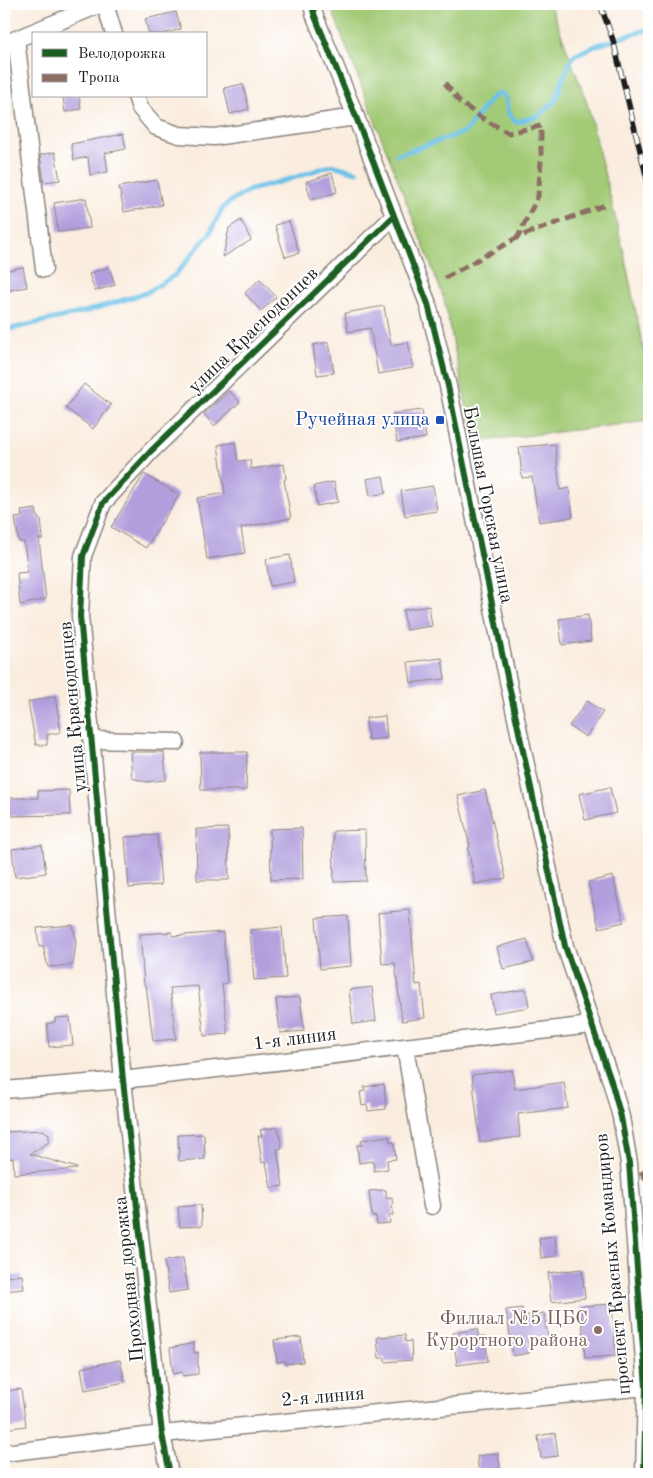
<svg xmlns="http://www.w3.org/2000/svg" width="653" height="1478" font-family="'Old Standard TT',serif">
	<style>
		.green { fill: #a3cb77; stroke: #60744a }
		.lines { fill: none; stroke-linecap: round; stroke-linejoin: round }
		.stream { stroke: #6bc1e7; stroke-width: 5 }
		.building { fill: #b19fdd }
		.minor-casing { stroke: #8b847e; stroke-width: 19 }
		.minor { stroke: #fff; stroke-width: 16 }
		.rail-casing { stroke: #1c1c1c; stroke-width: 5.5 }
		.rail { stroke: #fff; stroke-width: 4; stroke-dasharray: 11; stroke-linecap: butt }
		.quiet { stroke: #8d6e63; stroke-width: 5; stroke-dasharray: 10 5; stroke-linecap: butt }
		.cycleway-casing { stroke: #fff; stroke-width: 9 }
		.cycleway { stroke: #1b5e20; stroke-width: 6 }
		.transit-dot { fill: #1a4fb4; stroke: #fff; stroke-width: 2 }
		.education-dot { fill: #8d6e63; stroke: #fff; stroke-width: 2 }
		.labels { text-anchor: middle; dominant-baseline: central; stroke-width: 4; stroke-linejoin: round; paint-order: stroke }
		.street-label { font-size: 19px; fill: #1c1c1c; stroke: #fff }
		.transit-label { font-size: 19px; fill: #164399; stroke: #fff; text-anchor: end }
		.education-label { font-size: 19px; fill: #785e54; stroke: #fff; text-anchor: end }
	</style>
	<rect width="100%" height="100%" fill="#fff"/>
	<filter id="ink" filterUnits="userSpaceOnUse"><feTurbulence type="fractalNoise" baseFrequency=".02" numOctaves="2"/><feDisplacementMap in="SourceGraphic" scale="10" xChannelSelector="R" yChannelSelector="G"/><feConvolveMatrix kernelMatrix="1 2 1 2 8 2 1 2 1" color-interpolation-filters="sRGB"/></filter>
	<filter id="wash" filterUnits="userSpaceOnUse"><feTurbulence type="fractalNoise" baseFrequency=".0096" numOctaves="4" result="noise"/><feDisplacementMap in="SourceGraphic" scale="20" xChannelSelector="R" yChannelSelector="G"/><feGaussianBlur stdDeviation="1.12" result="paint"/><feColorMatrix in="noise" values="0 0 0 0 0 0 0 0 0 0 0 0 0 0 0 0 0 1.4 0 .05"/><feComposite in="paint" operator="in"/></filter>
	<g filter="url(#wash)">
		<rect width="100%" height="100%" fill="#faeddf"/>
		<path class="green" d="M 379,4 L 550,4 L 587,103 L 624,253 L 649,378 L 649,421 L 474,442 L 444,299 L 332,10 Z"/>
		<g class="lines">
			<path class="stream" d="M 397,155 L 465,132 L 491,98 L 500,93 L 506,98 L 508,113 L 516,122 L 538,116 L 556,100 L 564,75 L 574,55 L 598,45 L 649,29
				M 4,337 L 6,330 L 84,312 L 146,293 L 175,275 L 210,233 L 222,209 L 231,201 L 250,190 L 290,179 L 332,165 L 357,172"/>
		</g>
		<g id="blocks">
			<path class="building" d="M 176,12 L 181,29 L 163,34 L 149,34 L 145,19 Z
				M 243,84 L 249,109 L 230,114 L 224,88 Z
				M 63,96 L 79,96 L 81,109 L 65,112 Z
				M 123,134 L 126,149 L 105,153 L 108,172 L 90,175 L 88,157 L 74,160 L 71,144 Z
				M 55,152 L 60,180 L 44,182 L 40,155 Z
				M 332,173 L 337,192 L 311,200 L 306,182 Z
				M 157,180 L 162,205 L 124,212 L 119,187 Z
				M 86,198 L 90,228 L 58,232 L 54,203 Z
				M 241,220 L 251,240 L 223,257 L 229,228 Z
				M 289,221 L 299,253 L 285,257 L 275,225 Z
				M 23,267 L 27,287 L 4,291 L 4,271 Z
				M 109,267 L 115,285 L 95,291 L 89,274 Z
				M 260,279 L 276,297 L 261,311 L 245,293 Z
				M 384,306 L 391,345 L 408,342 L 413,368 L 378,374 L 370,328 L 348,332 L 345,313 Z
				M 329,342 L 334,373 L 317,375 L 313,345 Z
				M 84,384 L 111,405 L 93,429 L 66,408 Z
				M 229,391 L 240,402 L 214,426 L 204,414 Z
				M 422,410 L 426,438 L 397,442 L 392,414 Z
				M 235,442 L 238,461 L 250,460 L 251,469 L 284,464 L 286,479 L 284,480 L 291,518 L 241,528 L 245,553 L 207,559 L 197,498 L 225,493 L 218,445 Z
				M 555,444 L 560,490 L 569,488 L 573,517 L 539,522 L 532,477 L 522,478 L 519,447 Z
				M 144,474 L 179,495 L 146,548 L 111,527 Z
				M 383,476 L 386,493 L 370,496 L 367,479 Z
				M 334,482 L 338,502 L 317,506 L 314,486 Z
				M 433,486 L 437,511 L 405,516 L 401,491 Z
				M 36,509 L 38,519 L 41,519 L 43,539 L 39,539 L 46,599 L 20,605 L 17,573 L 28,572 L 24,542 L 19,542 L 15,518 L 22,517 L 21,511 Z
				M 290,555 L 294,582 L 270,586 L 266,559 Z
				M 429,606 L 432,626 L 406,630 L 403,610 Z
				M 588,615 L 591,641 L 562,645 L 559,619 Z
				M 442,658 L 445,679 L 411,683 L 408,662 Z
				M 55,696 L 61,732 L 47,735 L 47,745 L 36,745 L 28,702 Z
				M 587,701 L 603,712 L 586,737 L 569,726 Z
				M 385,716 L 387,738 L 368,740 L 366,718 Z
				M 130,752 L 164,752 L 166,780 L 146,782 L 132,778 Z
				M 200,752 L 247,752 L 246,790 L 201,790 Z
				M 610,787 L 616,813 L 585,820 L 579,794 Z
				M 69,790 L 70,815 L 4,816 L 5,798 L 38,798 L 38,791 Z
				M 485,790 L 506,878 L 475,884 L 468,848 L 470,847 L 458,796 Z
				M 228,828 L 229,880 L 197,880 L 196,829 Z
				M 302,828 L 303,879 L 271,880 L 270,829 Z
				M 365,830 L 366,881 L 334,882 L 333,831 Z
				M 157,835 L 161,885 L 129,888 L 125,837 Z
				M 42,845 L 46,873 L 15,877 L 12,849 Z
				M 613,876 L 624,922 L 599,928 L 588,882 Z
				M 410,910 L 416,985 L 421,984 L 425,1018 L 402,1021 L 395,963 L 382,964 L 378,913 Z
				M 348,916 L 351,966 L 320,969 L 316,918 Z
				M 73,925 L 76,943 L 73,965 L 48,967 L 43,946 L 39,947 L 37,928 Z
				M 282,927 L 286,978 L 254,980 L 250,930 Z
				M 172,932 L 172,936 L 223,932 L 227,983 L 222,984 L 228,1034 L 204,1036 L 198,986 L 170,988 L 176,1039 L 153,1041 L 146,985 L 144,985 L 140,934 Z
				M 527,939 L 533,962 L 503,969 L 497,947 Z
				M 372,987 L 376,1021 L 353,1024 L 349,990 Z
				M 526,989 L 529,1007 L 494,1013 L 491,995 Z
				M 300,997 L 304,1031 L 280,1033 L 276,999 Z
				M 70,1017 L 73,1045 L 49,1047 L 47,1024 L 55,1022 L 55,1018 Z
				M 512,1070 L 515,1089 L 564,1082 L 568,1108 L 518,1114 L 520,1137 L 480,1142 L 472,1075 Z
				M 384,1084 L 386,1109 L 368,1111 L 367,1105 L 362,1106 L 360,1092 L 365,1091 L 364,1087 Z
				M 278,1127 L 282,1149 L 277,1149 L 283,1186 L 271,1188 L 266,1162 L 262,1163 L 258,1136 L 262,1136 L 260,1130 Z
				M 43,1130 L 49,1134 L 49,1142 L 30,1154 L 77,1168 L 77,1169 L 14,1174 L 13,1158 L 4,1159 L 4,1132 Z
				M 204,1134 L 205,1159 L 179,1161 L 178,1135 Z
				M 389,1136 L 390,1142 L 394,1142 L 396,1159 L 387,1160 L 388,1169 L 374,1171 L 373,1161 L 359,1163 L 357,1145 L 362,1145 L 361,1140 Z
				M 386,1190 L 386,1198 L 392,1197 L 393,1215 L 389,1215 L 390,1223 L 377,1224 L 376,1216 L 372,1217 L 369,1191 Z
				M 201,1205 L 202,1226 L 180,1227 L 178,1207 Z
				M 555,1236 L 557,1256 L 541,1258 L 539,1238 Z
				M 183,1258 L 188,1290 L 169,1293 L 164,1261 Z
				M 582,1269 L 585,1298 L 551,1302 L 548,1273 Z
				M 22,1275 L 24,1289 L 4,1291 L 4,1277 Z
				M 612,1304 L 616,1356 L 585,1358 L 581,1306 Z
				M 522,1308 L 523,1316 L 544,1313 L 548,1339 L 528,1342 L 529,1353 L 513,1356 L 506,1310 Z
				M 477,1329 L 479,1337 L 485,1337 L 488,1361 L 457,1365 L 453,1333 Z
				M 405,1335 L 405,1342 L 411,1341 L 412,1360 L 385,1362 L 385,1358 L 379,1358 L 377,1337 Z
				M 301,1337 L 303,1362 L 285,1364 L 285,1361 L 277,1362 L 274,1340 Z
				M 194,1343 L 194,1353 L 198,1352 L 198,1374 L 183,1376 L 182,1372 L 173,1374 L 170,1348 Z
				M 120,1360 L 125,1382 L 85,1390 L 81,1368 Z
				M 21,1389 L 26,1426 L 4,1429 L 4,1391 Z
				M 555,1433 L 558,1456 L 541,1458 L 538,1436 Z
				M 498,1453 L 501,1474 L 479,1474 L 477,1456 Z"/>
		</g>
	</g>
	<g filter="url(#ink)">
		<use href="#blocks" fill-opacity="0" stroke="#8b847e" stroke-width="1"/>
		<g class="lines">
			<defs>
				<path id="minor" d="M 105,4 L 114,34
					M 312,4 L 314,14 L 356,117 L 428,304 L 448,386 L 502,653 L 565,946 L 611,1081 L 621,1117 L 629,1163 L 646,1387 L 644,1474
					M 16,39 L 44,269
					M 4,44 L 101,4
					M 136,96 L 140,108 L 156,127 L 179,135 L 214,137 L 356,117
					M 92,740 L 176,742
					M 405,1047 L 432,1206
					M 4,1090 L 123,1080 L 591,1025
					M 4,1453 L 162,1434 L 646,1387
					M 170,1474 L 162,1434 L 123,1080 L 80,616 L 83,556 L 103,503 L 151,451 L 394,216"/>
			</defs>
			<use href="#minor" class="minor-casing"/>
			<use href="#minor" class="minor"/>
			<defs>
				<path id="rail" d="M 600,4 L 613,40 L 649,187"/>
			</defs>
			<use href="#rail" class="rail-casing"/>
			<use href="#rail" class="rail"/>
			<path class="quiet" d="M 445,83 L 460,102 L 482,118 L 508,133 L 541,126 L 541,162 L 538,196 L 518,237
				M 445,278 L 518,237 L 605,205
				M 641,1171 L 649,1185"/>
			<defs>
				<path id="cycleway" d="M 312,4 L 314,14 L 356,117 L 428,304 L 448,386 L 502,653 L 565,946 L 611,1081 L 621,1117 L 629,1163 L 646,1387 L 644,1474
					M 170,1474 L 162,1434 L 123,1080 L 80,616 L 83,556 L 103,503 L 151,451 L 394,216"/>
			</defs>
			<use href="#cycleway" class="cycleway-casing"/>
			<use href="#cycleway" class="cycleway"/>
		</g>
	</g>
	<rect class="transit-dot" x="435" y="415" width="10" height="10" rx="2.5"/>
	<circle class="education-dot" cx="598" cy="1330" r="5"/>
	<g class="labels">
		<g class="street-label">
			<text transform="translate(254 331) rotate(-44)">улица Краснодонцев</text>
			<text transform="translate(487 505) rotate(79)">Большая Горская улица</text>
			<text transform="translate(74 707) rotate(-95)">улица Краснодонцев</text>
			<text transform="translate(295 1040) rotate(-7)">1-я линия</text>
			<text transform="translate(614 1264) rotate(-95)">проспект Красных Командиров</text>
			<text transform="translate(130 1279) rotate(-96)">Проходная дорожка</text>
			<text transform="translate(323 1398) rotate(-5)">2-я линия</text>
		</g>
		<g class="transit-label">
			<text x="430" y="420">Ручейная улица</text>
		</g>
		<g class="education-label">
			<text x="588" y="1319">Филиал №5 ЦБС<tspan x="588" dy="22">Курортного района</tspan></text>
		</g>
	</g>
	<rect width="653" height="1478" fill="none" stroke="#fff" stroke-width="20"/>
	<rect x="32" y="32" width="175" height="65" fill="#ffffff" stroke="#a4a4a4"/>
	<rect x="42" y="49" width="25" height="8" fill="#1b5e20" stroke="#a4a4a4"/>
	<text x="78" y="58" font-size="15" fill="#1c1c1c">Велодорожка</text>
	<rect x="42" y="74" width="25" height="8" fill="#8d6e63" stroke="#a4a4a4"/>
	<text x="78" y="82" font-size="15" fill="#1c1c1c">Тропа</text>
</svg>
